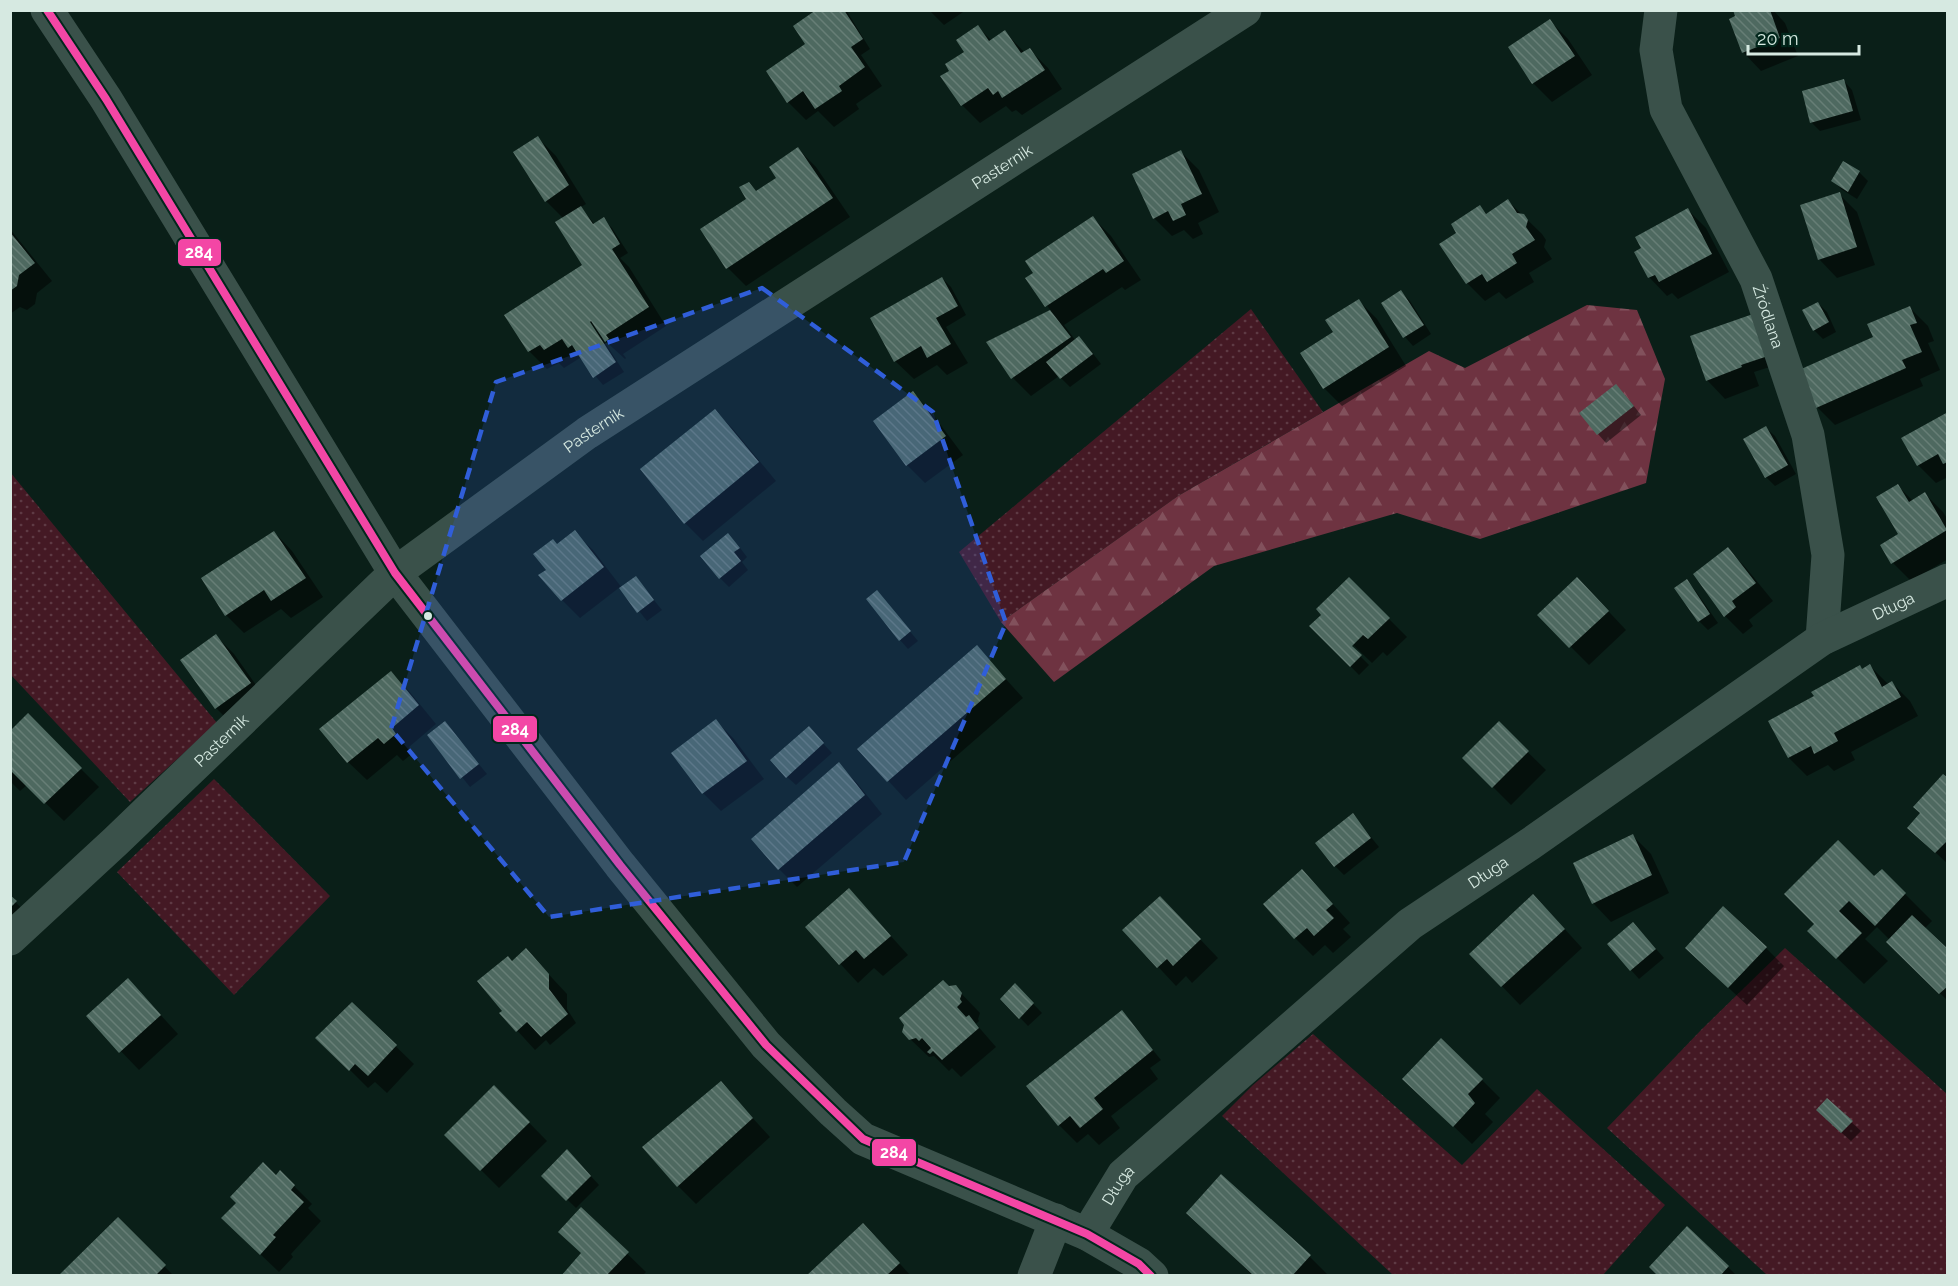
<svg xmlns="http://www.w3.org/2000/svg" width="1958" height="1286" font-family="Raleway,sans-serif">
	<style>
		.grass { fill: url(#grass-dots) }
		.forest { fill: url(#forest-firs) }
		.shadow { fill: #0007 }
		.building { fill: url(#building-back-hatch) }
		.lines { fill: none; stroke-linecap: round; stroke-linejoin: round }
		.minor { stroke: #3a514a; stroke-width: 33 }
		.bus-1-casing { stroke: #02271c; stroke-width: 12 }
		.bus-1 { stroke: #f346a5; stroke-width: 8 }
		.marked { fill: #305ed9; fill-opacity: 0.2; stroke: #305ed9; stroke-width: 4.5; stroke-dasharray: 12 8; stroke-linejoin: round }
		.bus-dot { fill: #d6e9e1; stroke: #02271c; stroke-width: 2 }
		.labels { text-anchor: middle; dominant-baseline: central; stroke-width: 6; stroke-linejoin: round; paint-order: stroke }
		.street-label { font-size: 16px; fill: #d6e9e1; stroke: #02271c }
		.line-badge { stroke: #02271c; stroke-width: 2 }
		.badge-label { font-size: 16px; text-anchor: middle; font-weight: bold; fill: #fff }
	</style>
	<defs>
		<pattern id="grass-dots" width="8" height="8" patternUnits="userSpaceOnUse" patternTransform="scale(1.5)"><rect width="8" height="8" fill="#441924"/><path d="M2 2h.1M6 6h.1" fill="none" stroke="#5e3a44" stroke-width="1.8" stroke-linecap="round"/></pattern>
		<pattern id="forest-firs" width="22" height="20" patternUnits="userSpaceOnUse" patternTransform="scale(1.5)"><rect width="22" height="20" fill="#6e3341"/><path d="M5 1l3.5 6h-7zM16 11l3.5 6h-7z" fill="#82515c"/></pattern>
		<pattern id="building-back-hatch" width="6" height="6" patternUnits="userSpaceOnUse" patternTransform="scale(1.5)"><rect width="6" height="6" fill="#4e6960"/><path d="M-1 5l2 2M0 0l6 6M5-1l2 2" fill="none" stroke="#677e76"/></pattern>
	</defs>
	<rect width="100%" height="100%" fill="#0a1f18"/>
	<path class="grass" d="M 1251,309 L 1323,412 L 1178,496 L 1001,622 L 959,552 Z
		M 10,472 L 217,723 L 130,802 L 11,675 Z
		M 214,779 L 330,896 L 234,995 L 117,872 Z
		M 1785,948 L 1947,1094 L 1947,1275 L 1767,1275 L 1607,1128 L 1702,1029 Z
		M 1313,1034 L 1462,1165 L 1537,1089 L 1665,1205 L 1603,1275 L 1393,1275 L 1222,1116 L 1253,1085 Z"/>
	<path class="forest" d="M 1587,305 L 1637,310 L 1665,379 L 1646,483 L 1480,539 L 1397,513 L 1214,566 L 1054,682 L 1001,622 L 1178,496 L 1429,351 L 1465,368 Z"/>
	<path class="shadow" d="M 819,10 L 846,10 L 870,49 L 861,55 L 882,86 L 856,104 L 859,109 L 834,127 L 818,111 L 806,120 L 788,102 Z
		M 929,10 L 966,10 L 944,25 Z
		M 1734,10 L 1773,10 L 1785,23 L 1798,56 L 1761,71 L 1743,52 Z
		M 1550,21 L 1568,39 L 1592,75 L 1552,102 L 1534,84 L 1510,48 Z
		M 978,27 L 992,41 L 1005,32 L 1025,53 L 1030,50 L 1048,68 L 1062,89 L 1022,115 L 1016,110 L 1012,112 L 1006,106 L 980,123 L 962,105 L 951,71 L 966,52 Z
		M 1844,81 L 1852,90 L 1861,120 L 1820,131 L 1811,122 Z
		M 538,138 L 556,156 L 586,204 L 581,207 L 595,225 L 603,219 L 612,228 L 628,253 L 620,258 L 629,267 L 666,326 L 623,354 L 626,358 L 625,359 L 602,338 L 624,372 L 603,385 L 580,358 L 564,368 L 559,363 L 547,369 L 529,351 L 585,265 L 564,219 L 546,201 Z
		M 798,149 L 816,167 L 850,217 L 746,286 L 728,268 L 757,192 L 779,179 Z
		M 1181,152 L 1199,170 L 1219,212 L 1198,223 L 1203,234 L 1193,239 L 1184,230 L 1172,236 L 1154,218 Z
		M 1859,172 L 1868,181 L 1857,199 L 1841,189 L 1833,180 Z
		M 1839,194 L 1857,212 L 1875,265 L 1837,278 L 1819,259 Z
		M 1508,201 L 1542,234 L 1546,240 L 1544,247 L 1552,259 L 1529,273 L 1534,282 L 1506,299 L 1499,292 L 1485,301 L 1467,283 L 1458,233 L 1480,207 L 1488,215 Z
		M 1688,210 L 1706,228 L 1729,272 L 1678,299 L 1672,293 L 1667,296 L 1649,277 Z
		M 1093,218 L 1111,236 L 1141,280 L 1125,290 L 1122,287 L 1064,325 L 1076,341 L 1079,338 L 1088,347 L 1101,364 L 1070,387 L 1059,376 L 1031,396 L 1013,378 L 988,343 L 1051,311 L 1027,278 L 1035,274 Z
		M 10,229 L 52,281 L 37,293 L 35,304 L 27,310 L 20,307 L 10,314 Z
		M 942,278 L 951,287 L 966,315 L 946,327 L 968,363 L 947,375 L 937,365 L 914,379 L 895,361 Z
		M 1401,292 L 1410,301 L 1431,334 L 1413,346 L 1405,337 Z
		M 1359,301 L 1377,319 L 1406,366 L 1342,406 L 1324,388 L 1335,333 Z
		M 1818,303 L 1827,312 L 1836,332 L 1823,339 L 1814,330 Z
		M 1909,307 L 1928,326 L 1934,341 L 1928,343 L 1940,370 L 1920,379 L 1923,386 L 1835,425 L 1817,407 L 1875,338 Z
		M 1726,326 L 1776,365 L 1754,372 L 1759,386 L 1725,399 L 1707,380 Z
		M 913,393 L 931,412 L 963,455 L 925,483 L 907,465 Z
		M 1625,395 L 1641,415 L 1606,443 L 1598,434 Z
		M 715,411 L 733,429 L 776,481 L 703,541 L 685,523 L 642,469 Z
		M 1948,414 L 1948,477 L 1936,483 L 1918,465 Z
		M 1766,428 L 1775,436 L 1796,474 L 1775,486 L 1766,477 Z
		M 1898,486 L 1913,501 L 1925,494 L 1943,512 L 1948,520 L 1948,559 L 1911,581 L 1893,563 L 1900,534 Z
		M 274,532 L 292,551 L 323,597 L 291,618 L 281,609 L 244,633 L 226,615 Z
		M 574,532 L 593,550 L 622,588 L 636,578 L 662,610 L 647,621 L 620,587 L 580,618 L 562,600 L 548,570 L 557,545 Z
		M 737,544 L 747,557 L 742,562 L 748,570 L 729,587 L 720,578 Z
		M 1728,549 L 1746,568 L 1773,601 L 1749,620 L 1753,626 L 1743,634 L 1725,616 L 1695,575 Z
		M 1349,579 L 1407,637 L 1387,656 L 1383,652 L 1372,663 L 1346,638 L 1344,640 L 1369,665 L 1359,675 L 1311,626 L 1323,615 Z
		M 1687,581 L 1695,590 L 1718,623 L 1708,630 L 1699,621 L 1676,588 Z
		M 877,592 L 918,641 L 908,649 L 900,640 Z
		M 1595,597 L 1626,630 L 1589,665 L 1539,615 Z
		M 216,636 L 234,654 L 268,702 L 234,726 L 216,708 Z
		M 977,647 L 1023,698 L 906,800 L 859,749 Z
		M 1870,666 L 1889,685 L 1892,683 L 1910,701 L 1918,716 L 1851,752 L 1855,760 L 1834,771 L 1828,765 L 1807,776 L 1789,758 L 1770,722 Z
		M 391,673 L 409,691 L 436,724 L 409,747 L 413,753 L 403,761 L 397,755 L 367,780 L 348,762 L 322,729 Z
		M 28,716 L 99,787 L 64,821 L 27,785 L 20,791 L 10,781 L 10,733 Z
		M 716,721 L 734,739 L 764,779 L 721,811 L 703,793 Z
		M 445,723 L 487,774 L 470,787 L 429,736 Z
		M 1499,724 L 1546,770 L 1511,805 L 1493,787 Z
		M 817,737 L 832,753 L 796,785 L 787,777 Z
		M 839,765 L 857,783 L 882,814 L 797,887 L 779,869 Z
		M 1948,780 L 1948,864 L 1909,828 Z
		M 1353,815 L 1379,847 L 1344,875 L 1335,866 Z
		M 1633,836 L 1651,854 L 1669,893 L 1611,922 L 1593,903 Z
		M 1882,871 L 1932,921 L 1924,929 L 1948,951 L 1948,1001 L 1888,942 L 1890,940 L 1877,927 L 1865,939 L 1888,961 L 1864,984 L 1809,931 Z
		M 849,890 L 908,955 L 883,976 L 874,968 L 858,983 L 807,928 Z
		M 1320,890 L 1350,923 L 1343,929 L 1351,937 L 1333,953 L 1325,945 L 1313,956 L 1295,938 Z
		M 10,897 L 34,920 L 10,944 Z
		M 1551,914 L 1582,948 L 1520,1005 L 1471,954 Z
		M 1178,916 L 1218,958 L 1192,983 L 1186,976 L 1176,986 L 1124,930 Z
		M 1642,933 L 1664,958 L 1639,979 L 1631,970 Z
		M 1766,948 L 1784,966 L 1747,1005 L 1705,966 Z
		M 526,950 L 567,994 L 567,1009 L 576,1023 L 550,1045 L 546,1040 L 535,1050 L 502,1014 L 504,1011 L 512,963 Z
		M 1015,985 L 1042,1013 L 1028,1026 L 1002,999 Z
		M 955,987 L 980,1013 L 978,1019 L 979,1021 L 976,1024 L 996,1047 L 961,1077 L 952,1068 L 949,1071 L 934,1056 L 929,1057 L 910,1039 L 948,988 Z
		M 146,999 L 178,1034 L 139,1070 L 88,1017 Z
		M 352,1004 L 414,1064 L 387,1093 L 375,1082 L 368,1088 L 318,1038 Z
		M 1122,1012 L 1161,1060 L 1150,1068 L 1158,1079 L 1111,1116 L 1120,1128 L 1099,1145 L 1088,1134 L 1077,1143 L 1059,1125 Z
		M 1482,1080 L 1500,1098 L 1485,1114 L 1493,1122 L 1472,1144 L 1423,1097 Z
		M 721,1083 L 770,1137 L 696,1204 L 678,1186 Z
		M 494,1087 L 547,1141 L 499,1188 L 446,1135 Z
		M 1827,1100 L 1861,1131 L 1851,1141 L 1826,1119 Z
		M 576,1160 L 599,1185 L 576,1208 L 543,1176 Z
		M 280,1172 L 312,1204 L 308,1208 L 321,1221 L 291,1254 L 293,1257 L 279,1272 L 241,1236 Z
		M 581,1209 L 646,1272 L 642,1276 L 563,1276 L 583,1254 Z
		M 1188,1213 L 1309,1256 L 1329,1276 L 1253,1276 Z
		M 118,1220 L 174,1276 L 61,1276 Z
		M 881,1243 L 911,1276 L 808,1276 Z
		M 1728,1267 L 1737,1276 L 1659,1276 Z"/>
	<path class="building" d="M 816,10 L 844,10 L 863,39 L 851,47 L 865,67 L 839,86 L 842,91 L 815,109 L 803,91 L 787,103 L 766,71 L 805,44 L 793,26 Z
		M 1733,10 L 1770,10 L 1780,38 L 1742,53 L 1729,19 L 1735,16 Z
		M 1550,19 L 1575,56 L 1532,84 L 1508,47 Z
		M 978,25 L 989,41 L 1005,30 L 1021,53 L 1030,48 L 1045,70 L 1002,98 L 998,91 L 993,95 L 988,88 L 961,106 L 940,76 L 949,71 L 945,64 L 964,52 L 956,40 Z
		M 1844,79 L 1853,111 L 1810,123 L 1802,91 Z
		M 538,136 L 569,185 L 545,202 L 513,152 Z
		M 798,147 L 833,198 L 726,269 L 700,229 L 746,199 L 739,187 L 749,182 L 756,191 L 776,178 L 769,167 Z
		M 1181,150 L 1202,194 L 1181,204 L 1186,215 L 1173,221 L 1168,211 L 1153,219 L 1132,174 Z
		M 1843,161 L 1860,171 L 1848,192 L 1831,181 Z
		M 1840,192 L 1857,247 L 1818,260 L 1800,205 Z
		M 1508,199 L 1517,213 L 1524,214 L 1528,220 L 1526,227 L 1535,240 L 1512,254 L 1517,263 L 1487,282 L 1482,274 L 1466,284 L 1439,244 L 1456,233 L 1451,224 L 1480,205 L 1486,214 Z
		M 581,206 L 593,224 L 604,217 L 620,244 L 612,249 L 649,307 L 606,335 L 609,339 L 605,342 L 591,321 L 590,322 L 616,362 L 593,378 L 572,345 L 568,348 L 562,339 L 544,350 L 540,345 L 528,352 L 504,315 L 582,265 L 555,222 Z
		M 1688,208 L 1712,254 L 1659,282 L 1655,275 L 1648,278 L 1634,252 L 1641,248 L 1635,237 Z
		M 1093,216 L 1124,261 L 1106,273 L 1103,269 L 1045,307 L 1025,278 L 1033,273 L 1025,261 Z
		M 10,232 L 35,263 L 19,275 L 17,286 L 10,291 Z
		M 942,277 L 958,306 L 936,318 L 951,344 L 927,358 L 921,346 L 894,362 L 870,318 Z
		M 1401,290 L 1424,325 L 1403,338 L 1381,303 Z
		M 1359,299 L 1389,347 L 1323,389 L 1300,353 L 1333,332 L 1325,320 Z
		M 1818,302 L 1829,322 L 1813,331 L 1802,310 Z
		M 1910,306 L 1917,323 L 1910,325 L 1922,352 L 1902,360 L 1906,368 L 1816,408 L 1799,370 L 1873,337 L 1867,324 Z
		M 1050,310 L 1071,337 L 1011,379 L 986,342 Z
		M 1753,314 L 1768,356 L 1741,365 L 1742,367 L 1706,381 L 1690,336 Z
		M 1079,336 L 1093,354 L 1060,379 L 1046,362 Z
		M 1616,384 L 1634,406 L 1597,435 L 1579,413 Z
		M 913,391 L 946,436 L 906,466 L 873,421 Z
		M 715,409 L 759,462 L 684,524 L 640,469 Z
		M 1948,412 L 1948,462 L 1943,464 L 1938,454 L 1917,466 L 1901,438 Z
		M 1766,426 L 1788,465 L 1765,478 L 1743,439 Z
		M 1898,484 L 1909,502 L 1925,492 L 1947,530 L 1891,564 L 1880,545 L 1898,534 L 1876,497 Z
		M 575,530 L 604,567 L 561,601 L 538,575 L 546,570 L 533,554 L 553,539 L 557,544 Z
		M 274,531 L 306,578 L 271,601 L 264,590 L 225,616 L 201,578 Z
		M 728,533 L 740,548 L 734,552 L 741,561 L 719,579 L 700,556 Z
		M 1728,547 L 1756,583 L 1732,601 L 1736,607 L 1724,617 L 1693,574 Z
		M 636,576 L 654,600 L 637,613 L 619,588 Z
		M 1349,577 L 1390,618 L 1368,639 L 1363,635 L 1352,646 L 1362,655 L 1350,667 L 1309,626 L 1321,615 L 1316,609 Z
		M 1577,577 L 1609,611 L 1569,648 L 1537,615 Z
		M 1687,579 L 1710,614 L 1698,622 L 1674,588 Z
		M 877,590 L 911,631 L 899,641 L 866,599 Z
		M 216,634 L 251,683 L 215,709 L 180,660 Z
		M 977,645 L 1006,679 L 887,782 L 857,749 Z
		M 1870,664 L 1882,687 L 1892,681 L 1901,697 L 1834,733 L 1838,741 L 1814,754 L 1811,746 L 1788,758 L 1768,721 L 1814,696 L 1811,692 L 1860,665 L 1862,669 Z
		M 391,671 L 419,705 L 392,728 L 396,734 L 384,744 L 378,738 L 347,763 L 319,729 Z
		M 28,713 L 82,768 L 44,804 L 10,770 L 10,731 Z
		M 716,719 L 747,761 L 702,794 L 671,753 Z
		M 445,721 L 479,764 L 460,779 L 427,735 Z
		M 1499,721 L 1529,751 L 1492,788 L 1462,758 Z
		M 809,726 L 824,743 L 786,778 L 770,760 Z
		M 839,762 L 865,795 L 778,870 L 751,839 Z
		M 1943,774 L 1948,778 L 1948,840 L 1935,853 L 1907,828 L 1920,813 L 1913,807 Z
		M 1353,813 L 1371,838 L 1334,867 L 1315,843 Z
		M 1633,834 L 1652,875 L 1592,904 L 1573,863 Z
		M 1838,840 L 1874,876 L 1882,869 L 1906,893 L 1875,926 L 1849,901 L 1839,911 L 1862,933 L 1836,959 L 1807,931 L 1814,924 L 1784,894 Z
		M 1302,869 L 1333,904 L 1326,910 L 1334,918 L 1314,936 L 1307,928 L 1294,939 L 1263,904 Z
		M 849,888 L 891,936 L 864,959 L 856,950 L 839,965 L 805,927 Z
		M 1533,894 L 1565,929 L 1501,987 L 1469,954 Z
		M 10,895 L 17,901 L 10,908 Z
		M 1160,896 L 1201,939 L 1173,966 L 1167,959 L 1157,968 L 1122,930 Z
		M 1723,906 L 1767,947 L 1728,988 L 1685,948 Z
		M 1912,915 L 1948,949 L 1948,986 L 1939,994 L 1886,942 Z
		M 1633,922 L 1656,949 L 1630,971 L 1607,944 Z
		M 526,948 L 549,974 L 549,989 L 568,1014 L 541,1037 L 527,1022 L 516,1032 L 499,1013 L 502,1011 L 477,981 L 508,956 L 512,961 Z
		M 128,978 L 161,1015 L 119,1053 L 86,1016 Z
		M 943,980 L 949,986 L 956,985 L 962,993 L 960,999 L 962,1002 L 957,1007 L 966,1017 L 969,1015 L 979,1028 L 942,1060 L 933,1051 L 930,1054 L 927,1052 L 931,1048 L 922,1038 L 919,1041 L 916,1038 L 909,1040 L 902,1032 L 904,1025 L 899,1018 Z
		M 1015,983 L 1034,1003 L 1019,1019 L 1000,999 Z
		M 352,1002 L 397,1045 L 368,1076 L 355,1064 L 349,1071 L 315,1038 Z
		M 1122,1010 L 1153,1050 L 1094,1098 L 1103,1109 L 1080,1128 L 1070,1116 L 1058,1126 L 1026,1086 Z
		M 1441,1038 L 1483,1079 L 1468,1094 L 1475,1103 L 1453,1127 L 1402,1079 Z
		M 721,1081 L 753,1118 L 677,1187 L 642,1147 Z
		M 494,1085 L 530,1122 L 480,1171 L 444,1135 Z
		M 1827,1098 L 1853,1121 L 1841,1133 L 1816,1110 Z
		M 567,1149 L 591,1176 L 566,1201 L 541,1176 Z
		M 263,1162 L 276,1175 L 280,1170 L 295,1185 L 291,1190 L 304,1202 L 273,1235 L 276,1237 L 260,1255 L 221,1218 L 236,1203 L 230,1197 Z
		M 1221,1174 L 1311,1255 L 1292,1276 L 1254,1276 L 1186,1213 Z
		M 581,1207 L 629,1252 L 606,1276 L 561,1276 L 581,1253 L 558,1232 Z
		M 118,1217 L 166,1265 L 155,1276 L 58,1276 Z
		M 863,1223 L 900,1263 L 886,1276 L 806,1276 Z
		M 1687,1226 L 1729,1266 L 1720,1276 L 1658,1276 L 1649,1267 Z"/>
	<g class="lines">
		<g class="minor">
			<path d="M 47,10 L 106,99 L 395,573 L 620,865 L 766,1045 L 833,1112 L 863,1139 L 1087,1234 L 1139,1264 L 1152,1276"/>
			<path id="s1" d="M 1661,10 L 1656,50 L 1666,109 L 1756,279 L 1808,435 L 1828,555 L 1822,639"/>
			<path id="s2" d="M 10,939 L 116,841 L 395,573 L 587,433 L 1245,10"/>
			<path id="s3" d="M 1087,1234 L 1123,1175 L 1410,924 L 1530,844 L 1822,639 L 1948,580"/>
			<path d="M 1034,1276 L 1056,1220"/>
		</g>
		<defs>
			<path id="bus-1" d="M 47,10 L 106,99 L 395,573 L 620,865 L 766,1045 L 863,1139 L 1087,1234 L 1139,1264 L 1151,1276"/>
		</defs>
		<use href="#bus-1" class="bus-1-casing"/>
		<use href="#bus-1" class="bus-1"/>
	</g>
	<path class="marked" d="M 762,288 L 933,412 L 1006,623 L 904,862 L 549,917 L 391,729 L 496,382 Z"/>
	<circle class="bus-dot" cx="428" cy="616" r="5"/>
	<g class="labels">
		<g class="street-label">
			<text stroke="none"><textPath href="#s2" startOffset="1262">Pasternik</textPath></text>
			<text stroke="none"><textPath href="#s1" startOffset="332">Źródlana</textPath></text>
			<text stroke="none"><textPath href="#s2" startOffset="776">Pasternik</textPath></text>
			<text stroke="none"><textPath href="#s3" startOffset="1030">Długa</textPath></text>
			<text stroke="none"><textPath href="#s2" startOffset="290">Pasternik</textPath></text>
			<text stroke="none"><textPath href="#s3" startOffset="544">Długa</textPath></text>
			<text stroke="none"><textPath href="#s3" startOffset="58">Długa</textPath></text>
		</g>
	</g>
	<g class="line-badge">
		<rect x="177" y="238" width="45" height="29" rx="6" fill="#f346a5"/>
		<rect x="492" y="715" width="46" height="28" rx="6" fill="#f346a5"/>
		<rect x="871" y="1138" width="46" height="29" rx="6" fill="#f346a5"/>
	</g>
	<g class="badge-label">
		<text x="199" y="258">284</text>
		<text x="515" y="735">284</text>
		<text x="894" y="1158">284</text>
	</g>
	<rect width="1958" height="1286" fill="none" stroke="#d6e9e1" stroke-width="24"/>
	<path d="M1748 45v9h111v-9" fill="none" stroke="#d6e9e1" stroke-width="3"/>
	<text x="1757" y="45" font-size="18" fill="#d6e9e1" stroke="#02271c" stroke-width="4.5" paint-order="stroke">20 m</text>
</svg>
